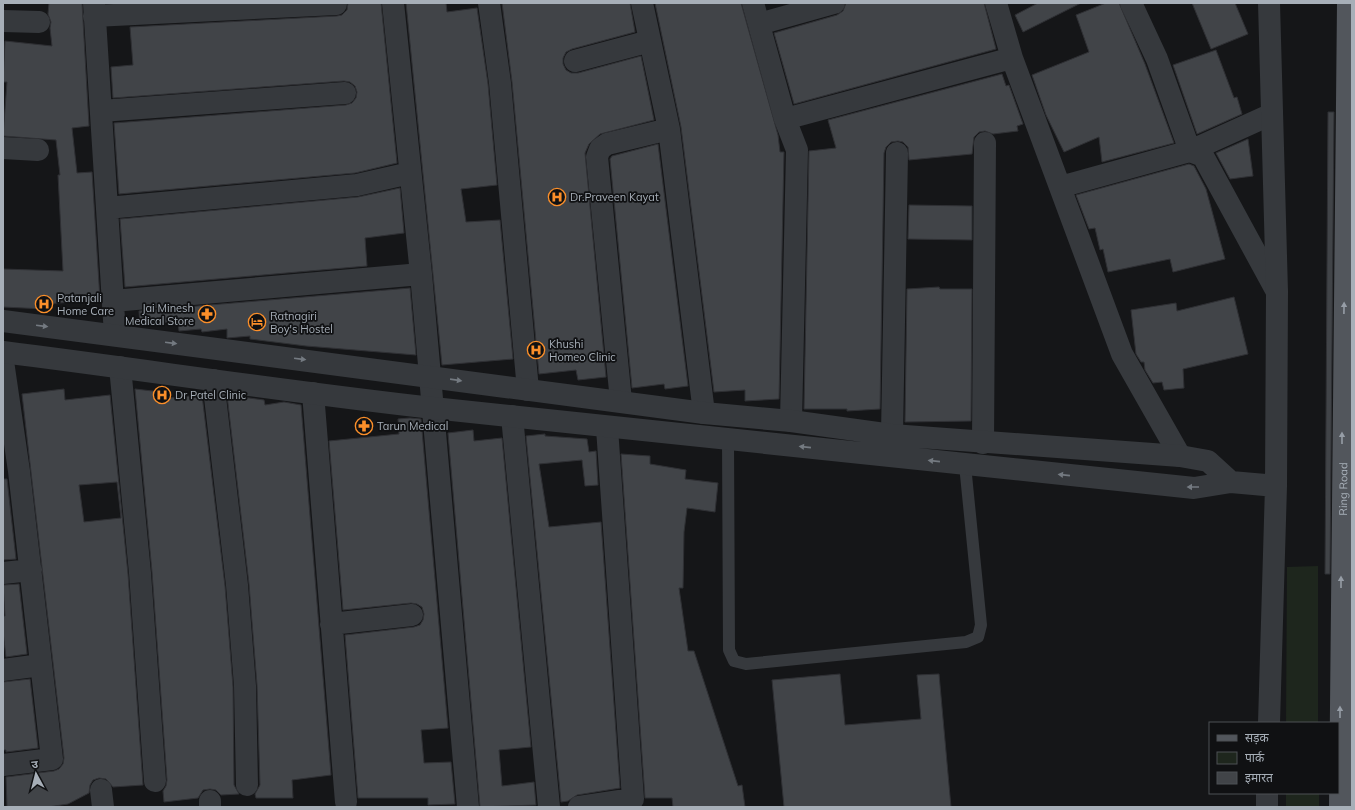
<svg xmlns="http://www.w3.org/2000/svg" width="1355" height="810" font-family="Mulish,'Noto Sans Devanagari',sans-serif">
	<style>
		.green { fill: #1e261d }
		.building { fill: #414448; stroke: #2f3034; fill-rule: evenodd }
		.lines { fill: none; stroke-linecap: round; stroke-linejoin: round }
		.service { stroke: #36393d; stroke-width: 12 }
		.minor { stroke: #36393d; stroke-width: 22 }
		.tertiary { stroke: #36393d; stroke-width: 22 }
		.primary { stroke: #52565c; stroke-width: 22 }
		.oneway { fill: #969da6 }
		.oneway2 { fill: #747a81 }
		.labels { text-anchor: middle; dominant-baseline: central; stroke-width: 3.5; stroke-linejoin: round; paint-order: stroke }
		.poi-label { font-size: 11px; fill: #a7afb8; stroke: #101113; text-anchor: start }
		.street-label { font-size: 11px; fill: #a7afb8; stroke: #101113 }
	</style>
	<rect width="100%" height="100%" fill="#151618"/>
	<path class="green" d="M 1318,566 L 1318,723 L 1286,723 L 1287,567 Z
		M 1286,793 L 1319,793 L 1319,807 L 1286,807 Z"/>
	<path class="building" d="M 49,3 L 82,3 L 89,126 L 72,128 L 77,173 L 92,172 L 100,300 L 45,304 L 45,309 L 3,307 L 3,269 L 63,271 L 58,175 L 60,175 L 56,140 L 3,136 L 7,82 L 3,82 L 5,41 L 52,46 L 50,28 L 51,22 L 48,14 Z
		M 348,3 L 381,3 L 397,163 L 355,173 L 119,194 L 114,123 L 346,105 L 352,103 L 356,98 L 357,92 L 355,86 L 350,82 L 344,81 L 113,98 L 111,67 L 133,65 L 130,27 L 337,16 L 342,15 L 347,10 Z
		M 406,3 L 446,3 L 447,12 L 477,8 L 488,84 L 497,185 L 461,189 L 466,222 L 500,220 L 513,359 L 442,365 Z
		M 502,3 L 630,3 L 635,32 L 572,49 L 566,52 L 563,58 L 563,64 L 566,70 L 571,73 L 578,73 L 641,56 L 654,120 L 600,134 L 589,144 L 585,153 L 606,377 L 578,380 L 576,370 L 539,374 L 512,82 Z
		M 655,3 L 741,3 L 778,135 L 780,152 L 784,152 L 779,399 L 745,401 L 745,390 L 714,392 L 681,127 Z
		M 846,3 L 984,3 L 996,49 L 794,104 L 774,33 L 837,15 L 843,11 Z
		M 1038,3 L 1081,3 L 1023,32 L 1015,15 Z
		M 1106,3 L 1119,3 L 1145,64 L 1174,143 L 1102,162 L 1099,137 L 1064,152 L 1046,115 L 1032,75 L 1089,52 L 1076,15 Z
		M 1192,3 L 1235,3 L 1248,34 L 1211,49 Z
		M 1216,50 L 1234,98 L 1237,97 L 1242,114 L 1197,134 L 1173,65 Z
		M 1002,74 L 1006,86 L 1009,85 L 1023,124 L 1017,126 L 1018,131 L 993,134 L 985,131 L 979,132 L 974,137 L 972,154 L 909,160 L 908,147 L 903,142 L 898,141 L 891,142 L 886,147 L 884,153 L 880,409 L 847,411 L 847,409 L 804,409 L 809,151 L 836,148 L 828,120 Z
		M 1328,112 L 1334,112 L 1330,574 L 1325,574 Z
		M 1248,139 L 1253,176 L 1230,179 L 1216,153 Z
		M 658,144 L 688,386 L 665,389 L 664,384 L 632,388 L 610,159 L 612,156 Z
		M 1189,164 L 1194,166 L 1206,189 L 1225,259 L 1173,272 L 1170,259 L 1108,272 L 1103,249 L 1100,250 L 1095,228 L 1089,229 L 1076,195 Z
		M 400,188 L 404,233 L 365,238 L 367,266 L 125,287 L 120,219 L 358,197 Z
		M 909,205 L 972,206 L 972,240 L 908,239 Z
		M 939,287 L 940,289 L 972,289 L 971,421 L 905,422 L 907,289 Z
		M 410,288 L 416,355 L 306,346 L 250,339 L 250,336 L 227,338 L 227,329 L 202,332 L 201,329 L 179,331 L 178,321 L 140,325 L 139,311 Z
		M 1234,297 L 1248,354 L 1183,369 L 1184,388 L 1164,390 L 1162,382 L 1153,383 L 1145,370 L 1144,362 L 1141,362 L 1136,354 L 1131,310 L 1176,303 L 1177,311 Z
		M 64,389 L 65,400 L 110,395 L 128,574 L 143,785 L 113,787 L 106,779 L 99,778 L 93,780 L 90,785 L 89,793 L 68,804 L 48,807 L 7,807 L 6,777 L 54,771 L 59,769 L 63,764 L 64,758 L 22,394 ZM 117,482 L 121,518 L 84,522 L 79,485 Z
		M 135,389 L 170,393 L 169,398 L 202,395 L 225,586 L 233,687 L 234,785 L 239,794 L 221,795 L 216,790 L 210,789 L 203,790 L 198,798 L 164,802 L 163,791 L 166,786 L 167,780 L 152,572 Z
		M 227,395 L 264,400 L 265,405 L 284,402 L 301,405 L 331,775 L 292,780 L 293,798 L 256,798 L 255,794 L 260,785 L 257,685 L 249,584 Z
		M 410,418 L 421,419 L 448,728 L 421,730 L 424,763 L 451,762 L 455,804 L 428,805 L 428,798 L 358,798 L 345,635 L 414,627 L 420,625 L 423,620 L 424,614 L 422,607 L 417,604 L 411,603 L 343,610 L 329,441 L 399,434 L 398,419 Z
		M 473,430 L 474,441 L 502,438 L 531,747 L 499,750 L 502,786 L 534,782 L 536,805 L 480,807 L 448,433 Z
		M 545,434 L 545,436 L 587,439 L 589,452 L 596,451 L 598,485 L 585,486 L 582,460 L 539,464 L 549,527 L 601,522 L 620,788 L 577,795 L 568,801 L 561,802 L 526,436 Z
		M 621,454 L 650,456 L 650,464 L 686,470 L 685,479 L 718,483 L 715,512 L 687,508 L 684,532 L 683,588 L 679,588 L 688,651 L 694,651 L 738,786 L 742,785 L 745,807 L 673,807 L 672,798 L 645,798 Z
		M 3,479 L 7,479 L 16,559 L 3,560 Z
		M 19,584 L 27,654 L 6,657 L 3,632 L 3,616 L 5,616 L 3,585 Z
		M 840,674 L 845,725 L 921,719 L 917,675 L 939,674 L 951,807 L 784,807 L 772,680 Z
		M 30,679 L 38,748 L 6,752 L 6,750 L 3,750 L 3,682 Z"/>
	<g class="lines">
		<path class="service" d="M 728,439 L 729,650 L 734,661 L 746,664 L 966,642 L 978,637 L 981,625 L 965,465"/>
		<path class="minor" d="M 94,3 L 115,335
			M 393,3 L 421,274 L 468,807
			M 489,3 L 500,83 L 528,390
			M 642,3 L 669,129 L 704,413
			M 753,3 L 785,119 L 797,150 L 791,421
			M 996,3 L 1012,58 L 1122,354 L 1180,456
			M 1131,3 L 1157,59 L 1190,151 L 1203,156 L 1277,292
			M 94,16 L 336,4
			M 3,21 L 39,22
			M 759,24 L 834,3
			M 575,61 L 650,41
			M 101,111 L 345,93
			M 785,119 L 1012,58
			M 3,148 L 38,150
			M 1060,187 L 1190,151 L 1272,114
			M 107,208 L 357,185 L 410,173
			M 113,301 L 421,274
			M 3,361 L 19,471 L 52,759 L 3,765
			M 120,367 L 140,573 L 155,781
			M 213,380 L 237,585 L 245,686 L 247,785
			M 313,393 L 346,802
			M 621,401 L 597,157 L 600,149 L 607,144 L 669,129
			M 512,416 L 549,807
			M 892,435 L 897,153
			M 983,443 L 985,143
			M 3,573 L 31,570
			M 331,624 L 412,615
			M 3,670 L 41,665
			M 101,790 L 103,807
			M 210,801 L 210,807
			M 579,807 L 633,799 L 607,428"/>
		<path class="tertiary" d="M 3,321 L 704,413 L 791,421 L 892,435 L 1180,456 L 1208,461 L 1231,482
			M 3,352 C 146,370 289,392 433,408 C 687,436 941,462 1194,488 L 1231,482 L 1276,486
			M 1269,723 L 1276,486 L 1277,292 L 1269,3
			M 1267,807 L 1267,793"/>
		<path class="primary" id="s1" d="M 1340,807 L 1348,3"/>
	</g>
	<defs><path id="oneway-solid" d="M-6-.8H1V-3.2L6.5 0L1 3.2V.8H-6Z"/></defs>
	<g class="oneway">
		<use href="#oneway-solid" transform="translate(1344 308) rotate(-89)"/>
		<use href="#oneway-solid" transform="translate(1342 438) rotate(-90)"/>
		<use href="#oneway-solid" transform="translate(1341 582) rotate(-90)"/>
		<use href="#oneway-solid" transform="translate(1340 712) rotate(-90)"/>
	</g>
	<g class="oneway2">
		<use href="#oneway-solid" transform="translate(42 326) rotate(7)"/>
		<use href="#oneway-solid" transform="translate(171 343) rotate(7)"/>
		<use href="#oneway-solid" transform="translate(300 359) rotate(7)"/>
		<use href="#oneway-solid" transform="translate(456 380) rotate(8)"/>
		<use href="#oneway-solid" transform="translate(805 447) rotate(-174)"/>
		<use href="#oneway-solid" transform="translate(934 461) rotate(-174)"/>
		<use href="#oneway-solid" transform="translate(1064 475) rotate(-174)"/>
		<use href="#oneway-solid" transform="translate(1193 487) rotate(-180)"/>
	</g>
	<defs>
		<symbol id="hospital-ring" viewBox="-11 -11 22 22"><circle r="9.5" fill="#101113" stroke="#fb8f2a" stroke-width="1.5"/><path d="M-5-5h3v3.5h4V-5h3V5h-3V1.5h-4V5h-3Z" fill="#fb8f2a"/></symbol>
		<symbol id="pharmacy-ring" viewBox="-11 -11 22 22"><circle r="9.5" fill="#101113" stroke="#fb8f2a" stroke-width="1.5"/><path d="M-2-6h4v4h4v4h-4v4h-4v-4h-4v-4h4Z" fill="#fb8f2a"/></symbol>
		<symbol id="hotel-ring" viewBox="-11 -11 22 22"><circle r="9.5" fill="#101113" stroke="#fb8f2a" stroke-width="1.5"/><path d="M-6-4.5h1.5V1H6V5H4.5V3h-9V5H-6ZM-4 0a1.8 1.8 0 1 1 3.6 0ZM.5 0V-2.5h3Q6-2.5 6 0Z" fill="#fb8f2a"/></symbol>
	</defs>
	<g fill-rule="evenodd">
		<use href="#hospital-ring" x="547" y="187" width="20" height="20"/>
		<use href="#hospital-ring" x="34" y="294" width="20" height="20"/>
		<use href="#pharmacy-ring" x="197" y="304" width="20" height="20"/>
		<use href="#hotel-ring" x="247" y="312" width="20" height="20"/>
		<use href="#hospital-ring" x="526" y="340" width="20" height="20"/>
		<use href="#hospital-ring" x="152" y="385" width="20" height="20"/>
		<use href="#pharmacy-ring" x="354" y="416" width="20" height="20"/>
	</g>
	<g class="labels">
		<g class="poi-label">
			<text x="570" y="197">Dr.Praveen Kayat</text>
			<text x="57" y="298">Patanjali<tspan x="57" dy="13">Home Care</tspan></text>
			<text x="194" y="308" text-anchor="end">Jai Minesh<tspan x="194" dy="13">Medical Store</tspan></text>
			<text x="270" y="316">Ratnagiri<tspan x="270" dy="13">Boy's Hostel</tspan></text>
			<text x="549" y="344">Khushi<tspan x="549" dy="13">Homeo Clinic</tspan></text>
			<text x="175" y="395">Dr Patel Clinic</text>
			<text x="377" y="426">Tarun Medical</text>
		</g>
		<g class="street-label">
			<text stroke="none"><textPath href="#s1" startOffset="318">Ring Road</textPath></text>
		</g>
	</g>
	<rect width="1355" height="810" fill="none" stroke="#a7afb8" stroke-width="8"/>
	<rect x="1209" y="722" width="130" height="72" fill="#101113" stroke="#4c5055"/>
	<rect x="1217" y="735" width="20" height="6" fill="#52565c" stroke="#4c5055"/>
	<text x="1245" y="742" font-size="12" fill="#a7afb8">सड़क</text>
	<rect x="1217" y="752" width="20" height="12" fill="#1e261d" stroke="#4c5055"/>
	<text x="1245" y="762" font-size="12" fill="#a7afb8">पार्क</text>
	<rect x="1217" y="772" width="20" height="12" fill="#414448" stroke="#4c5055"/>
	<text x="1245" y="782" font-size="12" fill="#a7afb8">इमारत</text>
	<g transform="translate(36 774) rotate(353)" stroke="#101113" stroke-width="3" paint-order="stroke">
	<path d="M0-3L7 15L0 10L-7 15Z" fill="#a7afb8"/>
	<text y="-6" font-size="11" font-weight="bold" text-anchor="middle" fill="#a7afb8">उ</text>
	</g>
</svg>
